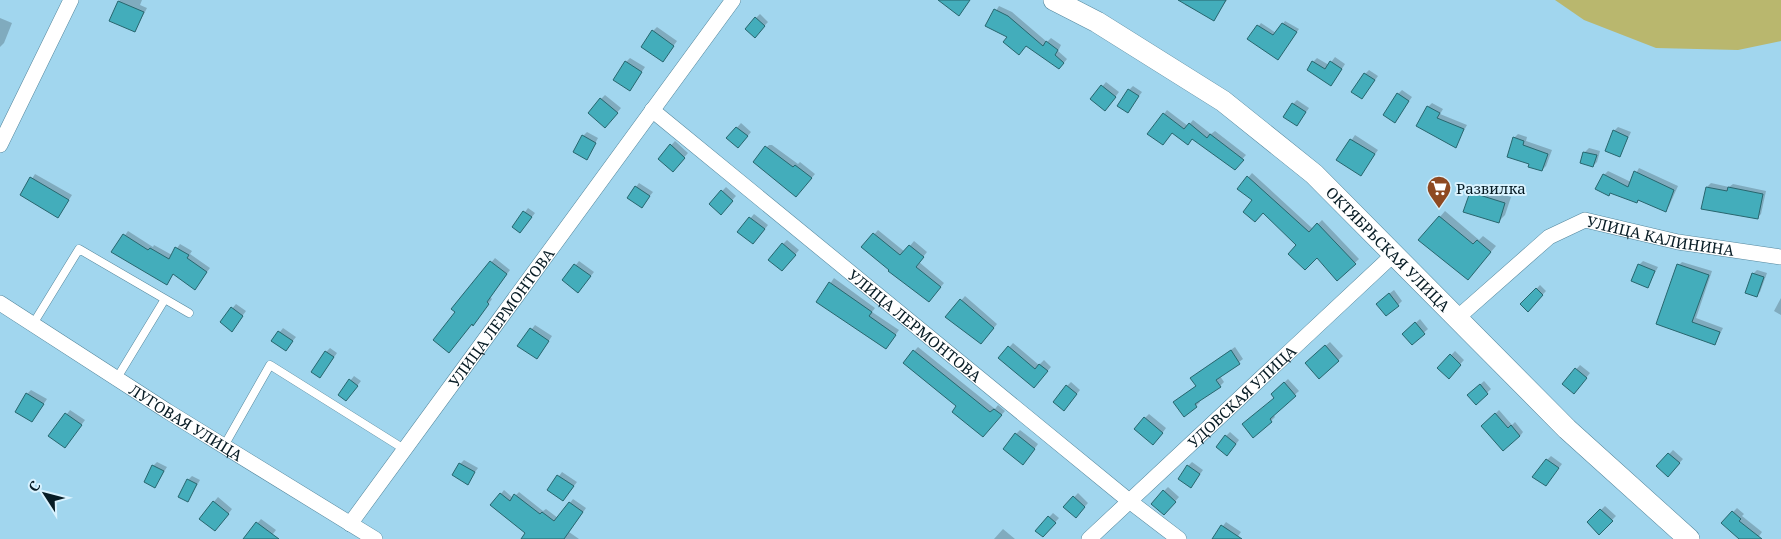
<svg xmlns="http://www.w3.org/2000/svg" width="1781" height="539" font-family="'Noto Serif',serif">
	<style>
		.green { fill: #b9b76e }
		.shadow { fill: #0003 }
		.building { fill: #43adbb; stroke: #28666e }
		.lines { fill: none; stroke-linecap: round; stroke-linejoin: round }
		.lane-casing { stroke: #54879d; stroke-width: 9 }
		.street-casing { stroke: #54879d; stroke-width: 16 }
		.secondary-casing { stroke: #54879d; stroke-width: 22 }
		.lane { stroke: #fff; stroke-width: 8 }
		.street { stroke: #fff; stroke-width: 15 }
		.secondary { stroke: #fff; stroke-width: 21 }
		.labels { text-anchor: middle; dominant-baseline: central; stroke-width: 4; stroke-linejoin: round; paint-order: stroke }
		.poi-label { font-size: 15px; fill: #071c25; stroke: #d8f2fe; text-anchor: start }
		.street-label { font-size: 15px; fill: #071c25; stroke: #d8f2fe }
	</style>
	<rect width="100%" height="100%" fill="#a1d6ee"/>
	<path class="green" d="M 1555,0 L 1781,0 L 1781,41 L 1738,50 L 1656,48 L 1584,20 Z"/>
	<path class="shadow" d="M 120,0 L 142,0 L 140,5 L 147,8 L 135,31 L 119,1 Z
		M 1188,0 L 1227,0 L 1214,19 L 1185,5 Z
		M 999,6 L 1012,12 L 1047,42 L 1051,38 L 1061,45 L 1058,51 L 1067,59 L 1063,64 L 987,25 Z
		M 760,14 L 768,22 L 755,36 L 756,18 Z
		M 0,18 L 12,23 L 4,43 L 0,47 Z
		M 1285,21 L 1299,29 L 1281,55 L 1249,39 L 1261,23 L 1276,33 Z
		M 657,27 L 677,41 L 666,56 L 653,31 Z
		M 1335,57 L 1345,64 L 1335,80 L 1313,62 L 1317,58 L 1329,65 Z
		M 630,58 L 645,67 L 630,89 L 626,62 Z
		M 1369,70 L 1378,76 L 1365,94 L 1365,74 Z
		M 1106,82 L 1119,92 L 1109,105 L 1092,99 Z
		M 1133,86 L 1142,92 L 1128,111 L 1129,90 Z
		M 1402,90 L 1412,97 L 1395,121 L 1398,94 Z
		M 605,95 L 621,108 L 609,122 L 601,99 Z
		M 1297,100 L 1309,108 L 1297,125 L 1293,104 Z
		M 1432,103 L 1443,109 L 1440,114 L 1467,125 L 1455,146 L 1428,107 Z
		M 1167,110 L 1188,126 L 1193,120 L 1211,134 L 1215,131 L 1246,155 L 1234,168 L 1164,114 Z
		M 741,123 L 751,132 L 742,143 L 728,138 Z
		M 1618,127 L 1631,132 L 1620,155 L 1614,131 Z
		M 587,132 L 598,138 L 587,158 L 583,136 Z
		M 1518,134 L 1527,137 L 1526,141 L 1552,150 L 1546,166 L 1542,170 L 1531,163 L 1514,138 Z
		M 1355,135 L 1378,150 L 1361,174 L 1338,160 Z
		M 675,141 L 688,153 L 673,170 L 659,159 Z
		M 769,145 L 772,145 L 798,164 L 800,162 L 815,174 L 800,192 L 765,149 Z
		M 1589,148 L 1600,151 L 1597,162 L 1593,166 L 1582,162 L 1585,152 Z
		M 1639,168 L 1678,186 L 1669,206 L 1665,210 L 1639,200 L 1636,202 L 1604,175 L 1608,171 L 1631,182 Z
		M 1252,173 L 1313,229 L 1322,220 L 1359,259 L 1337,279 L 1317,256 L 1298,245 L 1254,200 L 1239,189 Z
		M 35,174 L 72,195 L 58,217 L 22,195 Z
		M 639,183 L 653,192 L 645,202 L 636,187 Z
		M 1711,183 L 1729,187 L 1733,184 L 1766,191 L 1761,214 L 1757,218 L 1707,187 Z
		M 1477,186 L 1511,197 L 1505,215 L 1498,222 L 1471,192 Z
		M 726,187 L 736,196 L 724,209 L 710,204 Z
		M 528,208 L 535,213 L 524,227 L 514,227 Z
		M 1445,211 L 1479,240 L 1483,236 L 1496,246 L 1473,273 L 1420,240 Z
		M 754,214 L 768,225 L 757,239 L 739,232 Z
		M 878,230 L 905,252 L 914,241 L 927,252 L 919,262 L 944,283 L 933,296 L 863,247 Z
		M 128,231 L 153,247 L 154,245 L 172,255 L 180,244 L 192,251 L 190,254 L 210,268 L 198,284 L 174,273 L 166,283 L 113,252 Z
		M 787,240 L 799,250 L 786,266 L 783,244 Z
		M 495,258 L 510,270 L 490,297 L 492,299 L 477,320 L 472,323 L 453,309 Z
		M 579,261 L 594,272 L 582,287 L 564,280 Z
		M 1643,261 L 1658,267 L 1648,286 L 1639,265 Z
		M 1682,262 L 1712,271 L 1696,318 L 1723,328 L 1715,344 L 1657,324 L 1678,266 Z
		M 1757,270 L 1767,273 L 1760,292 L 1756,296 L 1753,274 Z
		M 834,278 L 875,308 L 872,312 L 899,330 L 889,344 L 818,301 Z
		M 1540,285 L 1546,291 L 1528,310 L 1522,304 Z
		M 1394,290 L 1402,301 L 1398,305 L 1381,300 Z
		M 965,296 L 997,324 L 985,339 L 947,317 Z
		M 1781,298 L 1781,315 L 1774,311 Z
		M 236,304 L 246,311 L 235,326 L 221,322 Z
		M 1420,319 L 1428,329 L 1412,343 L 1408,330 Z
		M 535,325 L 552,336 L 541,353 L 519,346 Z
		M 283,328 L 296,337 L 286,349 L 273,341 Z
		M 1330,342 L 1343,356 L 1319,378 L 1306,363 Z
		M 1013,343 L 1039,365 L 1044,360 L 1051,367 L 1038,382 L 1000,358 Z
		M 918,347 L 995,409 L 998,405 L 1005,411 L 987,431 L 904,362 Z
		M 1235,347 L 1243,359 L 1220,376 L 1224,382 L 1220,386 L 1199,400 L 1200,402 L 1196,406 L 1179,398 L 1197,385 L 1192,378 L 1196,374 Z
		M 330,348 L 337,353 L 320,377 L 326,352 Z
		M 1455,351 L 1464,360 L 1449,377 L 1439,368 Z
		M 1580,365 L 1590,373 L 1578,388 L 1564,383 Z
		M 354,376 L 361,381 L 350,395 L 340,394 Z
		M 1288,379 L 1299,391 L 1273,414 L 1275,417 L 1271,421 L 1253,436 L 1276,398 L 1272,394 Z
		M 1484,381 L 1491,389 L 1476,403 L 1469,395 Z
		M 1071,382 L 1080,390 L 1064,410 L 1067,386 Z
		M 31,390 L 47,399 L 32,421 L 27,394 Z
		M 70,410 L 85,420 L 65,447 L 50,436 Z
		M 1499,410 L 1512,425 L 1515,422 L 1523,432 L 1520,436 L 1483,426 Z
		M 1149,414 L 1166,428 L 1157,440 L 1145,418 Z
		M 1020,430 L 1038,444 L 1027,459 L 1016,434 Z
		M 1230,432 L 1239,440 L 1231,451 L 1226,436 Z
		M 1673,450 L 1683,459 L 1672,471 L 1658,466 Z
		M 1551,456 L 1562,464 L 1549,481 L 1547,460 Z
		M 464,460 L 478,468 L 467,483 L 460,464 Z
		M 157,462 L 167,467 L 155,486 L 153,466 Z
		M 1192,462 L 1203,470 L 1191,487 L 1188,466 Z
		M 562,472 L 577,482 L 563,500 L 549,490 Z
		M 192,476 L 200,480 L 188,501 L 188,480 Z
		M 1168,487 L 1179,497 L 1164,514 L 1164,491 Z
		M 504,490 L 513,498 L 519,492 L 543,511 L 546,509 L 558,518 L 573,499 L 586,508 L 569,532 L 579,539 L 543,539 L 492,505 Z
		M 1078,493 L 1088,503 L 1076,516 L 1065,507 Z
		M 218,497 L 232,509 L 219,526 L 200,518 Z
		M 1605,506 L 1616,516 L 1599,533 L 1589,522 Z
		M 1737,508 L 1744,514 L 1742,516 L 1762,532 L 1757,539 L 1738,539 L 1739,537 L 1722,523 Z
		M 1053,513 L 1059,518 L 1043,536 L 1037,530 Z
		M 261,519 L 276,530 L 269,539 L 244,539 Z
		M 1226,522 L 1241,532 L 1236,539 L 1213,539 Z
		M 1003,529 L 1015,539 L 994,539 Z"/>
	<path class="building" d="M 938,0 L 970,0 L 959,16 Z
		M 1178,0 L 1226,0 L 1214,21 Z
		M 118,1 L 144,12 L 135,32 L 109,21 Z
		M 994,9 L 1008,16 L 1043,46 L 1046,41 L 1058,50 L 1055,55 L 1064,63 L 1059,69 L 1026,46 L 1019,55 L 1003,42 L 1007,37 L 985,26 Z
		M 755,17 L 765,26 L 755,38 L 745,29 Z
		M 1282,23 L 1297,32 L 1278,60 L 1247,39 L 1257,25 L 1273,35 Z
		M 652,30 L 674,46 L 663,62 L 641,47 Z
		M 625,61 L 642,72 L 630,91 L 613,80 Z
		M 1312,61 L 1325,69 L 1330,61 L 1342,69 L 1331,86 L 1307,70 Z
		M 1364,73 L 1375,80 L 1362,99 L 1351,92 Z
		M 1101,85 L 1116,97 L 1105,111 L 1090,99 Z
		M 1128,89 L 1139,96 L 1128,113 L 1117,106 Z
		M 1397,93 L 1409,101 L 1395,123 L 1383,115 Z
		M 600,98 L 618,113 L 605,128 L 588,113 Z
		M 1292,103 L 1306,112 L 1297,126 L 1283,117 Z
		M 1427,106 L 1440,113 L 1437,118 L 1464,129 L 1456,148 L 1416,126 Z
		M 1163,113 L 1184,129 L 1189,123 L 1207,138 L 1210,134 L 1244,160 L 1235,170 L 1192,139 L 1188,145 L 1172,133 L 1163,145 L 1147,134 Z
		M 736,127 L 748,136 L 738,148 L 726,138 Z
		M 1613,130 L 1628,137 L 1620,157 L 1605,151 Z
		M 582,135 L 596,143 L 587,160 L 573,152 Z
		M 1513,137 L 1524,141 L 1523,145 L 1548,154 L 1542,171 L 1528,167 L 1529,164 L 1507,157 Z
		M 1350,139 L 1375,154 L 1361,176 L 1336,160 Z
		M 670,144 L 685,158 L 673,172 L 658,159 Z
		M 765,146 L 793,167 L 795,165 L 812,178 L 796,197 L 753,162 Z
		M 1583,152 L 1597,155 L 1593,167 L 1580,163 Z
		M 1634,171 L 1674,190 L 1666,212 L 1638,200 L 1637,203 L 1610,193 L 1609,196 L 1595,189 L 1603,174 L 1628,187 Z
		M 1247,176 L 1309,232 L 1317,223 L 1356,264 L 1337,281 L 1317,258 L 1305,270 L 1288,254 L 1296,245 L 1263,213 L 1255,222 L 1243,212 L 1252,200 L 1237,189 Z
		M 30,177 L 69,200 L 58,218 L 20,195 Z
		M 635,186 L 650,196 L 642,208 L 627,198 Z
		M 1706,187 L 1727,191 L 1728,187 L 1763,194 L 1758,219 L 1701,209 Z
		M 721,190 L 733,201 L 721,215 L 709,204 Z
		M 1470,192 L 1505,203 L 1499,223 L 1463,212 Z
		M 523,211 L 532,217 L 520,233 L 512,227 Z
		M 1439,216 L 1473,244 L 1477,240 L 1491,252 L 1468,280 L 1418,240 Z
		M 749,217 L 765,229 L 753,244 L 737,232 Z
		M 873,233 L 900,255 L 909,245 L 924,257 L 916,267 L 941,287 L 929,302 L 888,271 L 889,270 L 861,247 Z
		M 123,234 L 148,250 L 150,248 L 169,259 L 175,247 L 189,255 L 187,258 L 207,272 L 195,290 L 173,274 L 167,285 L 111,252 Z
		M 782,243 L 796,255 L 782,271 L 768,260 Z
		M 490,261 L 507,274 L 487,302 L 489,304 L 473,326 L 472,324 L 449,353 L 433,340 L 455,312 L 451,309 Z
		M 574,264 L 591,276 L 578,293 L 562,280 Z
		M 1638,264 L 1655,271 L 1648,288 L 1631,281 Z
		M 1677,264 L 1709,275 L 1692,322 L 1720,332 L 1715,345 L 1656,324 Z
		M 1752,273 L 1764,277 L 1757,297 L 1745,293 Z
		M 829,282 L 872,312 L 869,316 L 896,335 L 886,349 L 816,302 Z
		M 1536,288 L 1543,295 L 1528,312 L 1520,304 Z
		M 1389,293 L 1399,306 L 1386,316 L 1376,304 Z
		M 960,299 L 994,328 L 981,344 L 945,317 Z
		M 231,307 L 243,316 L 232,332 L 220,322 Z
		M 1415,322 L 1425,334 L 1412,345 L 1402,334 Z
		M 530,328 L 549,341 L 537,359 L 517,346 Z
		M 278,331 L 293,341 L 286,351 L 271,341 Z
		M 1325,345 L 1339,361 L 1319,379 L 1305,363 Z
		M 1008,346 L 1035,369 L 1039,364 L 1048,371 L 1034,388 L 998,358 Z
		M 913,350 L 990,412 L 994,409 L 1002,415 L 983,437 L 952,412 L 956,406 L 903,363 Z
		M 1231,350 L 1240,364 L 1216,380 L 1221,387 L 1195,404 L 1197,407 L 1184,417 L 1173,402 L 1196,386 L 1190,378 Z
		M 325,351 L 334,357 L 320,378 L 311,372 Z
		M 1450,354 L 1461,365 L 1449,379 L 1437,368 Z
		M 1575,368 L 1587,378 L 1574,394 L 1562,384 Z
		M 349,379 L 358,386 L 346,401 L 338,395 Z
		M 1284,382 L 1296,396 L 1270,419 L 1272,422 L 1253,438 L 1242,424 L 1274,398 L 1271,394 Z
		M 1480,384 L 1488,394 L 1476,405 L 1467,395 Z
		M 1066,385 L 1077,394 L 1064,411 L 1053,402 Z
		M 26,393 L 44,404 L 32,422 L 15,412 Z
		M 65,413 L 82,425 L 65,448 L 48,436 Z
		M 1495,413 L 1508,428 L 1511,425 L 1520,436 L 1503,451 L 1481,426 Z
		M 1144,417 L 1163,433 L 1153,445 L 1134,429 Z
		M 1015,433 L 1035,449 L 1023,465 L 1003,449 Z
		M 1225,435 L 1236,444 L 1227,456 L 1216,447 Z
		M 1668,453 L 1680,463 L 1668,477 L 1656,466 Z
		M 1546,459 L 1559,468 L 1546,486 L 1532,477 Z
		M 459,463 L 475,472 L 468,485 L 452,475 Z
		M 152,465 L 164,471 L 155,488 L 144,482 Z
		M 1187,465 L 1200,474 L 1191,488 L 1178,479 Z
		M 557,475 L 574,486 L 563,501 L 547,490 Z
		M 187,479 L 197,484 L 188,502 L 178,497 Z
		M 1163,490 L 1176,502 L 1164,515 L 1151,504 Z
		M 500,493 L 510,501 L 514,494 L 540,514 L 542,512 L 554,521 L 569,502 L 583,512 L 564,539 L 521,539 L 525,533 L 490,505 Z
		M 1073,496 L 1085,507 L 1076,518 L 1063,507 Z
		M 213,501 L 229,514 L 215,531 L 199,519 Z
		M 1600,509 L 1613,521 L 1599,535 L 1587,522 Z
		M 1732,511 L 1741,519 L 1739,521 L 1762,539 L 1739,539 L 1721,523 Z
		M 1048,516 L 1056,523 L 1043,537 L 1035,531 Z
		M 256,522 L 279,539 L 243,539 Z
		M 1221,525 L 1242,539 L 1212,539 Z"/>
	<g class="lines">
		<defs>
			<path id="lane" d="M 33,324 L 79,249 L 189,313
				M 117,378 L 165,299
				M 224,446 L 270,365 L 404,449"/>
			<g id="street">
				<path id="s1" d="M 652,110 L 1128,500 L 1179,539"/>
				<path d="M 0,145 L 71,0"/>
				<path id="s2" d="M 0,303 L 167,411 L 375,539"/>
				<path id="s3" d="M 1456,319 L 1549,237 L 1585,220 L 1678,242 L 1781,257"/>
				<path id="s4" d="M 350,524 L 733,0"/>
				<path id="s5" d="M 1089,539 L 1394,254"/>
			</g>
			<g id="secondary">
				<path id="s6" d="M 1054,0 L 1097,22 L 1223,101 L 1314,174 L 1567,429 L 1689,539"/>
			</g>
		</defs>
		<use href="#lane" class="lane-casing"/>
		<use href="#street" class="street-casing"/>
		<use href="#secondary" class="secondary-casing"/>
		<use href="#lane" class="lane"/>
		<use href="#street" class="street"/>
		<use href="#secondary" class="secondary"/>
	</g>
	<defs>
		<symbol id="supermarket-pin" viewBox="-11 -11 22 30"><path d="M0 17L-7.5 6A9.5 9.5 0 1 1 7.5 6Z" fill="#8e4921" stroke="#d8f2fe"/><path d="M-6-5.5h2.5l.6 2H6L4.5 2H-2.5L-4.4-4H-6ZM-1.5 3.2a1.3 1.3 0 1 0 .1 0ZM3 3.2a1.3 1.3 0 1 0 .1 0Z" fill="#fff"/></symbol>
	</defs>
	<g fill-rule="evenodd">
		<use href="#supermarket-pin" x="1425" y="174" width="28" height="38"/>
	</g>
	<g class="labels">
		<g class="poi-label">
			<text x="1456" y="188">Развилка</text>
		</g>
		<g class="street-label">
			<text stroke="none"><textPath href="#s3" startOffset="241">УЛИЦА КАЛИНИНА</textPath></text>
			<text stroke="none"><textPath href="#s6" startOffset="419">ОКТЯБРЬСКАЯ УЛИЦА</textPath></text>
			<text stroke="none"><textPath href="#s4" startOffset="256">УЛИЦА ЛЕРМОНТОВА</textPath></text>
			<text stroke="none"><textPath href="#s1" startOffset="340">УЛИЦА ЛЕРМОНТОВА</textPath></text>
			<text stroke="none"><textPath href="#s5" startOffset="209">УДОВСКАЯ УЛИЦА</textPath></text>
			<text stroke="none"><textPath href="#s2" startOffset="221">ЛУГОВАЯ УЛИЦА</textPath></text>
		</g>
	</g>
	<g transform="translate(45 494) rotate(306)" stroke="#d8f2fe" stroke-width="4" paint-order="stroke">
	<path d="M0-4L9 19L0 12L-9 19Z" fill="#071c25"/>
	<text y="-8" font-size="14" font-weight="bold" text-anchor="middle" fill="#071c25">С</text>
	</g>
</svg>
